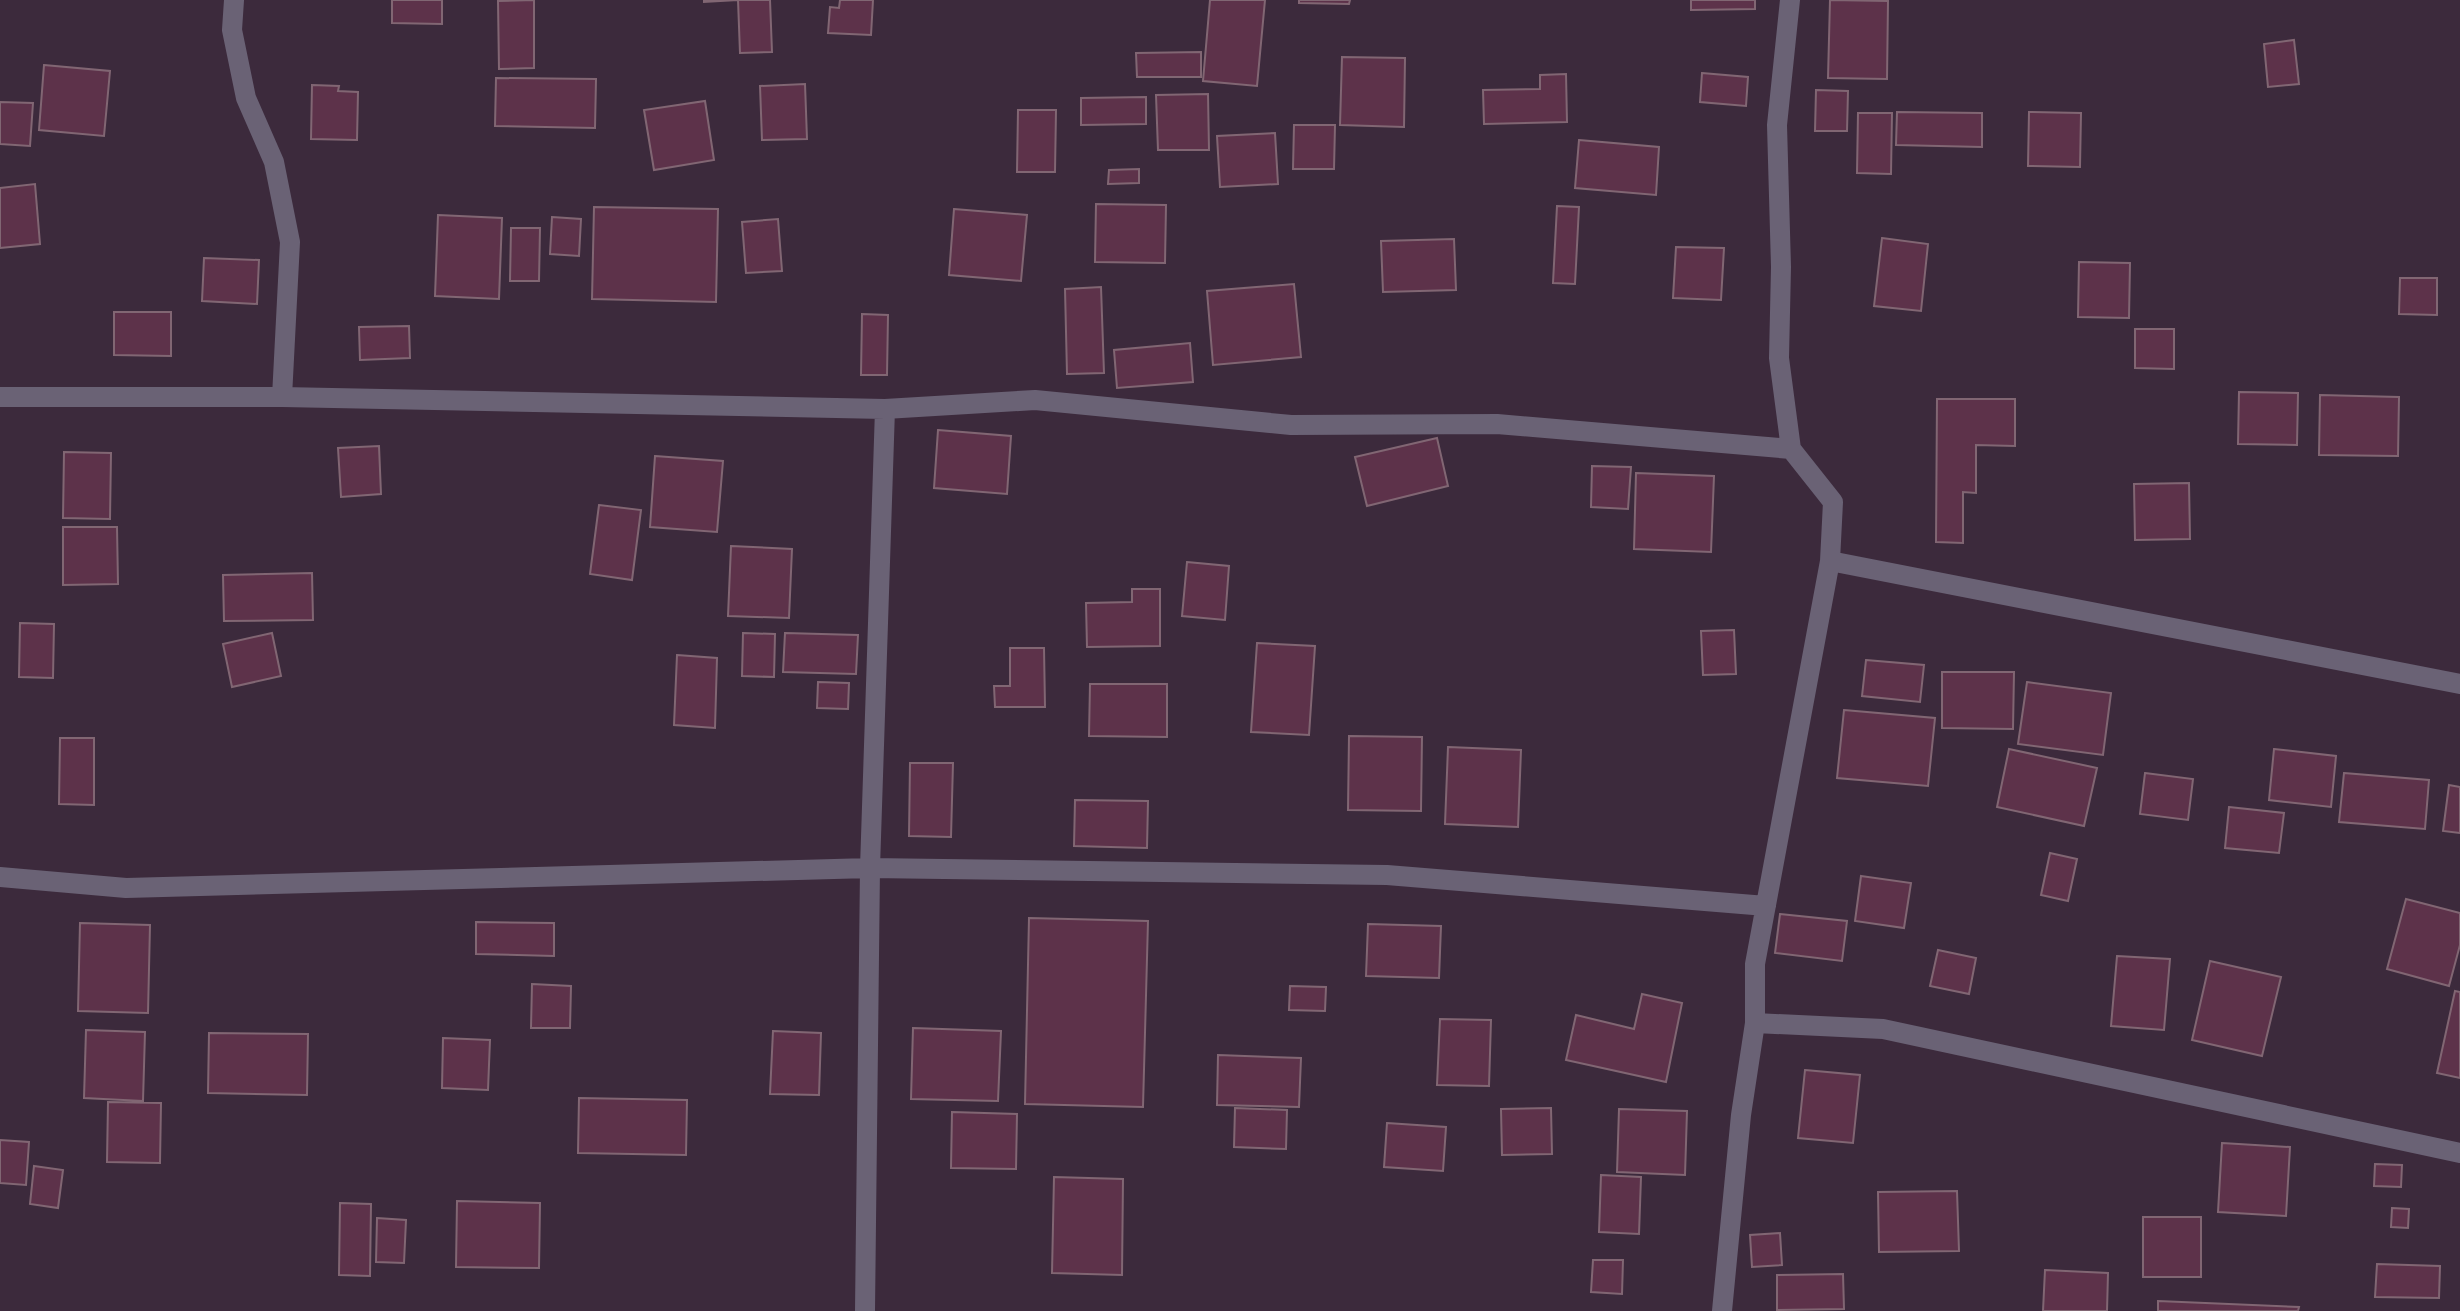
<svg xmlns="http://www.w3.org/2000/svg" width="2460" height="1311" font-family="Helvetica,sans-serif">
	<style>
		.building { fill: #5d324a; stroke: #816673; stroke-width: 2 }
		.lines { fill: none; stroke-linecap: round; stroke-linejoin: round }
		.street { stroke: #6a6275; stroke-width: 20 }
	</style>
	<rect width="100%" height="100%" fill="#3c2a3c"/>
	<path class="building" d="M 392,0 L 442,0 L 442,24 L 392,23 Z
		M 534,0 L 534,68 L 499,69 L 498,1 Z
		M 704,0 L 770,0 L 772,52 L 740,53 L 738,0 L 704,2 Z
		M 840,0 L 873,0 L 871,35 L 828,33 L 830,7 L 839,8 Z
		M 1210,0 L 1265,0 L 1257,86 L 1203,81 Z
		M 1299,0 L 1350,0 L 1349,4 L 1299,3 Z
		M 1691,0 L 1755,0 L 1755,9 L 1691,10 Z
		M 1830,0 L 1888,1 L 1887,79 L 1828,78 Z
		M 2294,40 L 2299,84 L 2268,87 L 2264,44 Z
		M 1201,52 L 1201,77 L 1137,77 L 1136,53 Z
		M 1342,57 L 1405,58 L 1404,127 L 1340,125 Z
		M 44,65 L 110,71 L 104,136 L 39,130 Z
		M 1702,73 L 1748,77 L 1746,106 L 1700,102 Z
		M 1566,74 L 1567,122 L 1484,124 L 1483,90 L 1540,89 L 1540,75 Z
		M 496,78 L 596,79 L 595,128 L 495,126 Z
		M 805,84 L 807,139 L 762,140 L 760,86 Z
		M 312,85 L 339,86 L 338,91 L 358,92 L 357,140 L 311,139 Z
		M 1816,90 L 1848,91 L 1847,131 L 1815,131 Z
		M 1208,94 L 1209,150 L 1158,150 L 1156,95 Z
		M 1146,97 L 1146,124 L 1081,125 L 1081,98 Z
		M 705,101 L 714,160 L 654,170 L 644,110 Z
		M 0,102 L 33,103 L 30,146 L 0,144 Z
		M 1018,110 L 1056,110 L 1055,172 L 1017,172 Z
		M 1897,112 L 1982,113 L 1982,147 L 1896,145 Z
		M 2029,112 L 2081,113 L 2080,167 L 2028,166 Z
		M 1858,113 L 1892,113 L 1891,174 L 1857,173 Z
		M 1294,125 L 1335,125 L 1334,169 L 1293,169 Z
		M 1275,133 L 1278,184 L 1220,187 L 1217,136 Z
		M 1579,140 L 1659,147 L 1656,195 L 1575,188 Z
		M 1139,169 L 1139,183 L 1108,184 L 1109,170 Z
		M 35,184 L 40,244 L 0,248 L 0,188 Z
		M 1096,204 L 1166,205 L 1165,263 L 1095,262 Z
		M 1557,206 L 1579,207 L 1575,284 L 1553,283 Z
		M 594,207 L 718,209 L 716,302 L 592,299 Z
		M 954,209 L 1027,215 L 1021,281 L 949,275 Z
		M 438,215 L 502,218 L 499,299 L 435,296 Z
		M 552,217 L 581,219 L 579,256 L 550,254 Z
		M 778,219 L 782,271 L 746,273 L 742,222 Z
		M 511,228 L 540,228 L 539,281 L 510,281 Z
		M 1882,238 L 1928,244 L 1921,311 L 1874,306 Z
		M 1454,239 L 1456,290 L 1383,292 L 1381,241 Z
		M 1676,247 L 1724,248 L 1721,300 L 1673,298 Z
		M 204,258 L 259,260 L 257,304 L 202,301 Z
		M 2079,262 L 2130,263 L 2129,318 L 2078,317 Z
		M 2400,278 L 2437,278 L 2437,315 L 2399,314 Z
		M 1294,284 L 1301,357 L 1213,365 L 1207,291 Z
		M 1101,287 L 1104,373 L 1067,374 L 1065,289 Z
		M 114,312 L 171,312 L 171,356 L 114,355 Z
		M 862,314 L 888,315 L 887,375 L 861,375 Z
		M 409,326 L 410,358 L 360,360 L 359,327 Z
		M 2135,329 L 2174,329 L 2174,369 L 2135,368 Z
		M 1190,343 L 1193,382 L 1117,388 L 1114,350 Z
		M 2239,392 L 2298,393 L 2297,445 L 2238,444 Z
		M 2320,395 L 2399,397 L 2398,456 L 2319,455 Z
		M 1937,399 L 2015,399 L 2015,446 L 1976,445 L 1976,493 L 1963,492 L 1963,543 L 1936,542 Z
		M 938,430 L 1011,436 L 1007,494 L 934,488 Z
		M 1437,438 L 1448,486 L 1367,506 L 1355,457 Z
		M 379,446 L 381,494 L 341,497 L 338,448 Z
		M 64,452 L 111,453 L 110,519 L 63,518 Z
		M 655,456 L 723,461 L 717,532 L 650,527 Z
		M 1592,466 L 1631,467 L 1628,509 L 1591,507 Z
		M 1636,473 L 1714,476 L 1711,552 L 1634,549 Z
		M 2189,483 L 2190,539 L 2135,540 L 2134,484 Z
		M 599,505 L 641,510 L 632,580 L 590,574 Z
		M 63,527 L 117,527 L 118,584 L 63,585 Z
		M 731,546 L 792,549 L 789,618 L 728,616 Z
		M 1187,562 L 1229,566 L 1225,620 L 1182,616 Z
		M 312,573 L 313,620 L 224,621 L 223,575 Z
		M 1132,589 L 1160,589 L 1160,646 L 1087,647 L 1086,603 L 1132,602 Z
		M 20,623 L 54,624 L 53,678 L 19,677 Z
		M 1734,630 L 1736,674 L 1703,675 L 1701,631 Z
		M 272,633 L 281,676 L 232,687 L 223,644 Z
		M 743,633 L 775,634 L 774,677 L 742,676 Z
		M 785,633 L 858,635 L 856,674 L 783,672 Z
		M 1257,643 L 1315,646 L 1309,735 L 1251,732 Z
		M 1010,648 L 1044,648 L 1045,707 L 995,707 L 994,686 L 1010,686 Z
		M 677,655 L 717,658 L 715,728 L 674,725 Z
		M 1866,660 L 1924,665 L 1920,702 L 1862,696 Z
		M 1942,672 L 2014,672 L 2013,729 L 1942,728 Z
		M 818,682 L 849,683 L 848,709 L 817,708 Z
		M 2027,682 L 2111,693 L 2103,755 L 2018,744 Z
		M 1090,684 L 1167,684 L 1167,737 L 1089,736 Z
		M 1844,710 L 1935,718 L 1928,786 L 1837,778 Z
		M 1349,736 L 1422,737 L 1421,811 L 1348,810 Z
		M 60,738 L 94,738 L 94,805 L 59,804 Z
		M 1448,747 L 1521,750 L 1518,827 L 1445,824 Z
		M 2009,749 L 2097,768 L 2084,826 L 1997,807 Z
		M 2274,749 L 2336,756 L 2331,807 L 2269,800 Z
		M 910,763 L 953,763 L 951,837 L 909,836 Z
		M 2145,773 L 2193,779 L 2188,820 L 2140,814 Z
		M 2344,773 L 2429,780 L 2425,829 L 2339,822 Z
		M 2449,785 L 2460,787 L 2460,833 L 2443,831 Z
		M 1075,800 L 1148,801 L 1147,848 L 1074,846 Z
		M 2229,807 L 2284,813 L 2279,853 L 2225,848 Z
		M 2050,853 L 2077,859 L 2068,901 L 2041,895 Z
		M 1861,876 L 1911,883 L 1904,928 L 1855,921 Z
		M 2406,899 L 2460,913 L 2460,945 L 2449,986 L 2387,969 Z
		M 1780,914 L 1847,921 L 1842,961 L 1775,953 Z
		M 1029,918 L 1148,921 L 1143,1107 L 1025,1104 Z
		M 476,922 L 554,923 L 554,956 L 476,954 Z
		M 80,923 L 150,925 L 148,1013 L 78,1011 Z
		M 1368,924 L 1441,926 L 1439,978 L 1366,976 Z
		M 1938,950 L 1976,958 L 1969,994 L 1930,986 Z
		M 2117,956 L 2170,959 L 2164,1030 L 2111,1026 Z
		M 2210,961 L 2281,977 L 2262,1056 L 2192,1040 Z
		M 532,984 L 571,986 L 570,1028 L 531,1028 Z
		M 1290,986 L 1326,987 L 1325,1011 L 1289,1010 Z
		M 2455,991 L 2460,992 L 2460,1078 L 2437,1073 Z
		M 1642,994 L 1682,1003 L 1666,1082 L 1566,1060 L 1576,1015 L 1634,1029 Z
		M 1440,1019 L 1491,1020 L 1489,1086 L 1437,1085 Z
		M 913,1028 L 1001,1031 L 998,1101 L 911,1099 Z
		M 86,1030 L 145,1032 L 143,1101 L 84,1098 Z
		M 773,1031 L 821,1033 L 819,1095 L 770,1094 Z
		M 209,1033 L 308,1034 L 307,1095 L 208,1093 Z
		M 443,1038 L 490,1040 L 488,1090 L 442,1088 Z
		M 1218,1055 L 1301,1058 L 1299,1107 L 1217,1105 Z
		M 1805,1070 L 1860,1075 L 1853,1143 L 1798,1138 Z
		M 579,1098 L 687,1100 L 686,1155 L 578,1153 Z
		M 108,1102 L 161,1103 L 160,1163 L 107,1162 Z
		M 1235,1108 L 1287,1110 L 1286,1149 L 1234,1147 Z
		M 1551,1108 L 1552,1154 L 1502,1155 L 1501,1109 Z
		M 1619,1109 L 1687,1111 L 1685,1175 L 1617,1172 Z
		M 952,1112 L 1017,1114 L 1016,1169 L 951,1168 Z
		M 1387,1123 L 1446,1127 L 1443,1171 L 1384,1167 Z
		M 0,1140 L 29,1142 L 26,1185 L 0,1183 Z
		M 2222,1143 L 2290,1147 L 2286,1216 L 2218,1212 Z
		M 2375,1164 L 2402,1165 L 2401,1187 L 2374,1186 Z
		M 34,1166 L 63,1170 L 58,1208 L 30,1204 Z
		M 1601,1175 L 1641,1177 L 1639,1234 L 1599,1232 Z
		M 1054,1177 L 1123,1179 L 1122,1275 L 1052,1273 Z
		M 1957,1191 L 1959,1251 L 1879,1252 L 1878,1192 Z
		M 457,1201 L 540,1203 L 539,1268 L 456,1267 Z
		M 340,1203 L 371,1204 L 370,1276 L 339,1275 Z
		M 2392,1208 L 2409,1209 L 2408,1228 L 2391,1227 Z
		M 2143,1217 L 2201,1217 L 2201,1277 L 2143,1277 Z
		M 377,1218 L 406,1220 L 404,1263 L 376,1262 Z
		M 1780,1233 L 1782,1265 L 1752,1267 L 1750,1235 Z
		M 1593,1260 L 1623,1260 L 1622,1294 L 1591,1292 Z
		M 2377,1264 L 2440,1266 L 2439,1298 L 2375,1297 Z
		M 2045,1270 L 2108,1273 L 2107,1311 L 2043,1311 Z
		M 1843,1274 L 1844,1309 L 1777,1310 L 1777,1275 Z
		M 2158,1301 L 2299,1307 L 2298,1311 L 2158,1311 Z"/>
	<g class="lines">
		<path class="street" d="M 234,0 L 232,30 L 246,98 L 274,162 L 290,242 L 282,397
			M 1790,0 L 1777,125 L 1781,267 L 1779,358 L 1791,449
			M 0,397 L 282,397 L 885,409 L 1035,400 L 1291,425 L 1497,424 L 1791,449 L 1833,502 L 1830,561 L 1755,964 L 1755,1023 L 1741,1115 L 1722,1311
			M 1830,561 L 2460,684
			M 0,877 L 126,888 L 870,868 L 1387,875 L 1766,906
			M 1755,1023 L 1883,1029 L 2460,1153
			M 865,1311 L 870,868 L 885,409"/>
	</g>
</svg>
